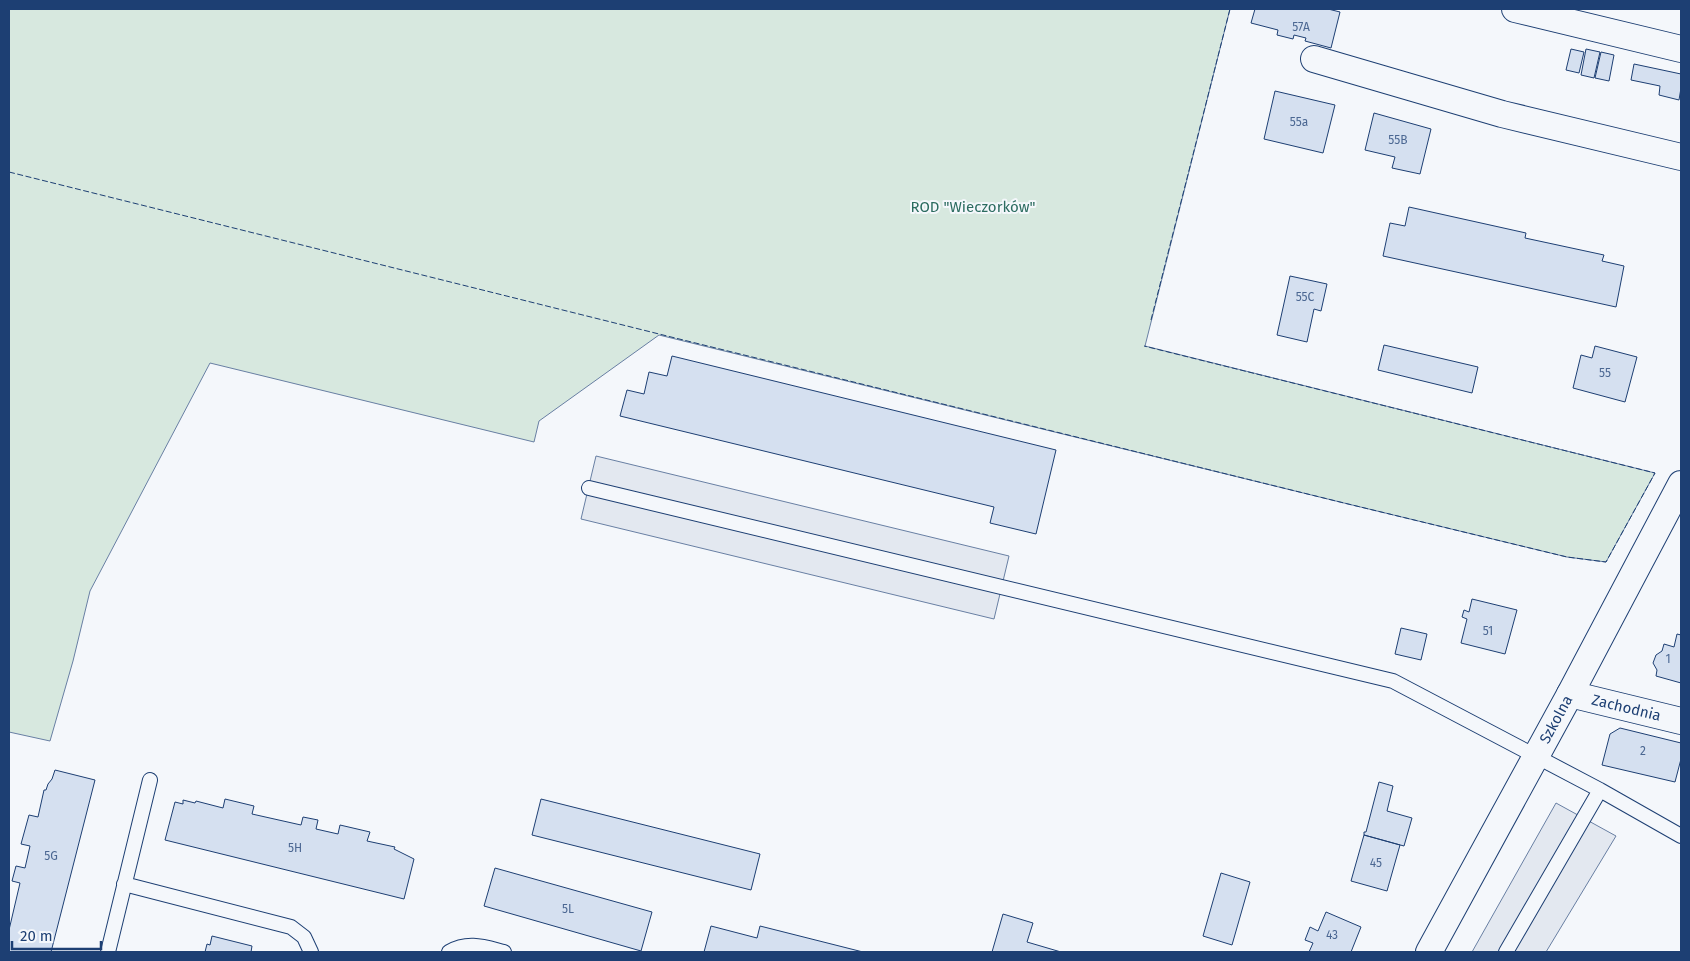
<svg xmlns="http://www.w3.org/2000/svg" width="1690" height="961" font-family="'Fira Sans',sans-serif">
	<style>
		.green { fill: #d7e8df; stroke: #687fa3 }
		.parking { fill: #e3e8f0; stroke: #687fa3 }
		.building { fill: #d5e0f0; stroke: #1d3f73 }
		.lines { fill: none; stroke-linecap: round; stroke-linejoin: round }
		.service-casing { stroke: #1d3f73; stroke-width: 16 }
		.minor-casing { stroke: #1d3f73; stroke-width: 28 }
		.service { stroke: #f4f7fb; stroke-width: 14 }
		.minor { stroke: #f4f7fb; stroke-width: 26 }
		.fence { stroke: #1d3f73; stroke-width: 1; stroke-dasharray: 6 2.5; stroke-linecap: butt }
		.labels { text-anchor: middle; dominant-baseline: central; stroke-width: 4; stroke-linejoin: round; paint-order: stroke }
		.number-label { font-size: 12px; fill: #4b6792 }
		.park-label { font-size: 15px; fill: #2c6c60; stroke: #f4f7fb }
		.street-label { font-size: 15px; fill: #1d3f73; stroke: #f4f7fb }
	</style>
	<rect width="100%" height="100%" fill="#f4f7fb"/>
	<path class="green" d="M 9,9 L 1230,9 L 1145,346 L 1655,473 L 1606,562 L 1567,557 L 1344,503 L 659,335 L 539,421 L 534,442 L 210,363 L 90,591 L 73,661 L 50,741 L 9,732 Z"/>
	<path class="parking" d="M 596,456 L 1009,556 L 994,619 L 581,519 Z
		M 1556,803 L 1616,836 L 1546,952 L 1472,952 Z"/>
	<path class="building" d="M 1255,9 L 1328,9 L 1340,12 L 1331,48 L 1305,41 L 1306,38 L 1294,35 L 1293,39 L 1277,35 L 1278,30 L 1251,23 Z
		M 1571,49 L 1584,52 L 1579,73 L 1566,70 Z
		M 1586,49 L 1600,52 L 1594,78 L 1581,75 Z
		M 1601,52 L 1614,55 L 1609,81 L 1595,78 Z
		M 1634,64 L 1681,74 L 1681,88 L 1679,100 L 1659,95 L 1660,86 L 1631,80 Z
		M 1275,91 L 1335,105 L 1323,153 L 1264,139 Z
		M 1374,113 L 1431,129 L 1420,174 L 1392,168 L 1395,157 L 1365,150 Z
		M 1409,207 L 1526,233 L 1525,238 L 1604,255 L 1602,261 L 1624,266 L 1616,307 L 1383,256 L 1390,223 L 1405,226 Z
		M 1290,276 L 1327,284 L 1321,311 L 1314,309 L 1307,342 L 1277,335 Z
		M 1384,345 L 1478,367 L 1472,393 L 1378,370 Z
		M 1595,346 L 1637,357 L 1625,402 L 1573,388 L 1581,355 L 1592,358 Z
		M 672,356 L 1056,450 L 1036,534 L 990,523 L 994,507 L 620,416 L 627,390 L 644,394 L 649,372 L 667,376 Z
		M 1472,599 L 1517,610 L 1505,654 L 1461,643 L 1467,619 L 1462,617 L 1464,610 L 1469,612 Z
		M 1401,628 L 1427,634 L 1421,660 L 1395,654 Z
		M 1677,634 L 1681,635 L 1681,683 L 1656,676 L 1657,670 L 1653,663 L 1656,655 L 1662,651 L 1664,644 L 1674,647 Z
		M 1620,728 L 1681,743 L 1681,759 L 1675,782 L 1602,765 L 1610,734 Z
		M 55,770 L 95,780 L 51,952 L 9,952 L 9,930 L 20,883 L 12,881 L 16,866 L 25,868 L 30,846 L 21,844 L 29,815 L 38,817 L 44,790 L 46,790 L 48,784 L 52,779 Z
		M 1379,782 L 1393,786 L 1387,811 L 1412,818 L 1404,846 L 1364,835 L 1364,832 L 1366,832 Z
		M 225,799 L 254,806 L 252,814 L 301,825 L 303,817 L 318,820 L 316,829 L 338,834 L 340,825 L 370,832 L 367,841 L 395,847 L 394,849 L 414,859 L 404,899 L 165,840 L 175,802 L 183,804 L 183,800 L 195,803 L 196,801 L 223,808 Z
		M 541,799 L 760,854 L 751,890 L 532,835 Z
		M 1364,835 L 1400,845 L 1387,891 L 1351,881 Z
		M 495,868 L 652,912 L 641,951 L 484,906 Z
		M 1221,873 L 1250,882 L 1232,945 L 1203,936 Z
		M 1326,912 L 1361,927 L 1351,952 L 1309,952 L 1313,943 L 1305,940 L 1310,927 L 1318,931 Z
		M 1003,914 L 1033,923 L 1027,942 L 1061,952 L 992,952 Z
		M 711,926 L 757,938 L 760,926 L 863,952 L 704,952 Z
		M 212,936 L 252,946 L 251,952 L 205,952 L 207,944 L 210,945 Z"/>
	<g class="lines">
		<defs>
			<path id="service" d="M 589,488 L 1393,681 L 1600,790 L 1681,836
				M 124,884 L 291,927 L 304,937 L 311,952
				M 108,952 L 150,780
				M 449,952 C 468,941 484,947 504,952
				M 1506,952 L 1600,790"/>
			<g id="minor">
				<path d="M 1515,9 L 1681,49"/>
				<path d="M 1314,59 L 1502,114 L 1681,157"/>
				<path id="s1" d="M 1570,694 L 1681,721"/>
				<path id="s2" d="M 1429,952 L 1570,694 L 1681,484"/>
			</g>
		</defs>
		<use href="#service" class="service-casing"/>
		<use href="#minor" class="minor-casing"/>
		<use href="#service" class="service"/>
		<use href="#minor" class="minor"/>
		<path class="fence" d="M 9,172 L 659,334 L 1344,503 L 1567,557 L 1606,562 L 1655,473 L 1144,346
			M 1151,320 L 1230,9"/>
	</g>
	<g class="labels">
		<g class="number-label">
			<text x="1301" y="27">57A</text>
			<text x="1299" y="122">55a</text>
			<text x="1398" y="140">55B</text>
			<text x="1305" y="297">55C</text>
			<text x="1605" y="373">55</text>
			<text x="1488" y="631">51</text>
			<text x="1668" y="659">1</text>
			<text x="1643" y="751">2</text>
			<text x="295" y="848">5H</text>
			<text x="51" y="856">5G</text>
			<text x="1376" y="863">45</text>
			<text x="568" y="909">5L</text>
			<text x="1332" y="935">43</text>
		</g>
		<g class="park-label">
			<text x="973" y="207">ROD "Wieczorków"</text>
		</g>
		<g class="street-label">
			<text stroke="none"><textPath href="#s1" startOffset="58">Zachodnia</textPath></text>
			<text stroke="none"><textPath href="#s2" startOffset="265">Szkolna</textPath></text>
		</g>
	</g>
	<rect width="1690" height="961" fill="none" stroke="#1d3f73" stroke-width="20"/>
	<path d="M12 941v8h89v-8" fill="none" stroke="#1d3f73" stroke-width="2.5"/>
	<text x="20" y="941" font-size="15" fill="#1d3f73" stroke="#f4f7fb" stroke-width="4" paint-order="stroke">20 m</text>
</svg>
